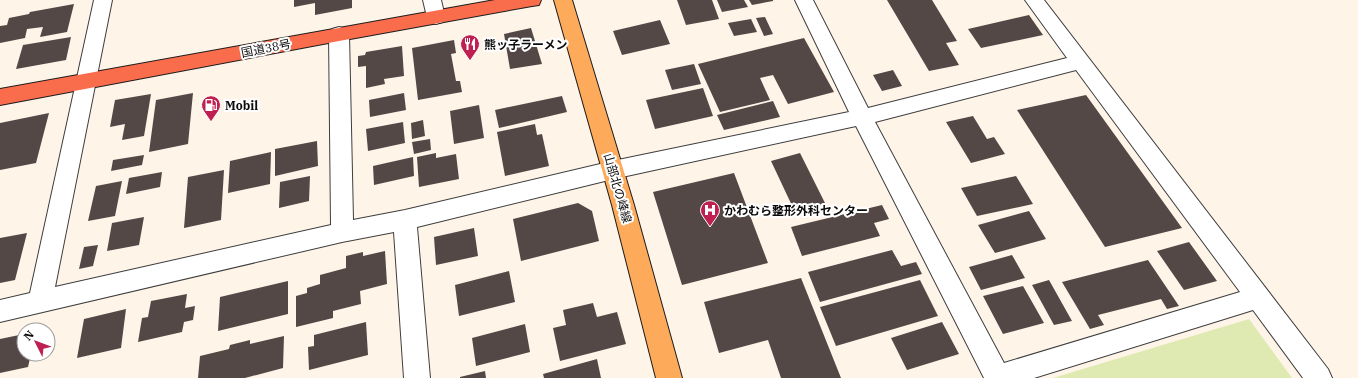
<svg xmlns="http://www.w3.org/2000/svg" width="1358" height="378" font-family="'IBM Plex Serif','Noto Sans JP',serif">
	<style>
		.green { fill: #deeab2 }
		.building { fill: #544847 }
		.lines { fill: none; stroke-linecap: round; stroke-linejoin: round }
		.minor-casing { stroke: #3e3e3e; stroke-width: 2 }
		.major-casing { stroke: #1c1c1c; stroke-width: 2 }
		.highway-casing { stroke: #1c1c1c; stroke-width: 2 }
		.minor { fill: #fff; fill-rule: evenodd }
		.major { fill: #fdaa5b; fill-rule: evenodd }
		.highway { fill: #f96d4d; fill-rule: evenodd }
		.labels { text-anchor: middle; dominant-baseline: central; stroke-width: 4; stroke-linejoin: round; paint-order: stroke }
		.poi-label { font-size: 12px; font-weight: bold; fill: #0b0b0b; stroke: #fff; text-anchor: start }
		.street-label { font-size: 12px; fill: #0b0b0b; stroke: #fff }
	</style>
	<rect width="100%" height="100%" fill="#fff4e8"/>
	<path class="green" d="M 1249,319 L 1292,378 L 1053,378 Z"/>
	<path class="building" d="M 294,0 L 352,0 L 352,8 L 315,15 L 315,3 L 294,7 Z
		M 677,0 L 712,0 L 719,19 L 686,25 Z
		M 717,0 L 744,0 L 748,7 L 722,12 Z
		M 749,0 L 773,0 L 773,1 L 752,5 Z
		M 887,0 L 932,0 L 957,41 L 946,43 L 959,65 L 929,71 Z
		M 74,4 L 67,32 L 40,37 L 43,27 L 27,29 L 25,38 L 0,43 L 0,26 L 7,25 L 9,18 L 29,14 L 30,12 Z
		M 1029,15 L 1043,35 L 981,48 L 968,29 Z
		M 765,17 L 773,34 L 764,36 L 756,18 Z
		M 751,19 L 757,32 L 734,36 L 728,23 Z
		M 660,20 L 670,44 L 622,55 L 613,31 Z
		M 531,28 L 542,64 L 510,69 L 504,34 Z
		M 71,37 L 66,60 L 16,69 L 23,45 Z
		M 804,38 L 834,92 L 788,104 L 773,75 L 760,78 L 770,100 L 720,112 L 698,64 Z
		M 454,40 L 456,53 L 451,54 L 456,81 L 460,81 L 462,92 L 418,100 L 412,48 Z
		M 402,46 L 404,76 L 384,79 L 385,84 L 366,88 L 366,66 L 358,67 L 358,56 L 365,55 L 366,52 Z
		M 694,64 L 701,84 L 672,90 L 665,70 Z
		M 893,70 L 902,86 L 882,91 L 873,75 Z
		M 703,88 L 713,116 L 655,129 L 646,100 Z
		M 193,93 L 188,144 L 149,152 L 156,100 Z
		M 404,93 L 406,110 L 370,117 L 369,100 Z
		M 151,94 L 144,136 L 122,140 L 125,124 L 110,127 L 115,100 Z
		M 1086,95 L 1182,228 L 1105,247 L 1017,110 Z
		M 562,96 L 567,112 L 499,128 L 495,110 Z
		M 773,101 L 780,117 L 724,130 L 717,115 Z
		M 479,105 L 484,138 L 454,144 L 450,111 Z
		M 49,113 L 36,163 L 0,170 L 0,123 Z
		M 973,116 L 987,139 L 994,137 L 1005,154 L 971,163 L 946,122 Z
		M 423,120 L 425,136 L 412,139 L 411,123 Z
		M 403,122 L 405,143 L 368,151 L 366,129 Z
		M 535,124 L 537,135 L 542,134 L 549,166 L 505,176 L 497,132 Z
		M 430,139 L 431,150 L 414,154 L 412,142 Z
		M 317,141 L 318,166 L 275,176 L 275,149 Z
		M 271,152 L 270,184 L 228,193 L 230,161 Z
		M 436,153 L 436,158 L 456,154 L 459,179 L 419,187 L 417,157 Z
		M 800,153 L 825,203 L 795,212 L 771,161 Z
		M 144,155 L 142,165 L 111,171 L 113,160 Z
		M 413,157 L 414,176 L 374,185 L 373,166 Z
		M 224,170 L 221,220 L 184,228 L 188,177 Z
		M 162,172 L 160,187 L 126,194 L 129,178 Z
		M 734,173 L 768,263 L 682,285 L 653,192 Z
		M 310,176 L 309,201 L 279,208 L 280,182 Z
		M 1016,176 L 1033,204 L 977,216 L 961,188 Z
		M 122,181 L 115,216 L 88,221 L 96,186 Z
		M 578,203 L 592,211 L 599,241 L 521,261 L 513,219 Z
		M 882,205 L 889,219 L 874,223 L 880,236 L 802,256 L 791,227 Z
		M 1029,211 L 1046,239 L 995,253 L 978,225 Z
		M 144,217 L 139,245 L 107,251 L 112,223 Z
		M 474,228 L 478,256 L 436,265 L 434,237 Z
		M 27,233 L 15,280 L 0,283 L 0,238 Z
		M 1189,242 L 1217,281 L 1184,290 L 1157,251 Z
		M 98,245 L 93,266 L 79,269 L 84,247 Z
		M 892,250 L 901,266 L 916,262 L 922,274 L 820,302 L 808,272 Z
		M 385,251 L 387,284 L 360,291 L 361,304 L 333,311 L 333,318 L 296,327 L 296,296 L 307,293 L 307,288 L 320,284 L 320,275 L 346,268 L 346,256 L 363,252 L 363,256 Z
		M 1012,255 L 1025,278 L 981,290 L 969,267 Z
		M 1148,260 L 1179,306 L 1167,309 L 1161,299 L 1098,315 L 1104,325 L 1090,329 L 1062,282 Z
		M 509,271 L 515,302 L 459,316 L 455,285 Z
		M 801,278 L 841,378 L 781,378 L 768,340 L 719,353 L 704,302 Z
		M 920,280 L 938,316 L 836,346 L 820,307 Z
		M 1049,280 L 1072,321 L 1054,325 L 1032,285 Z
		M 288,281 L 288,314 L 218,331 L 220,297 Z
		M 1023,286 L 1044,323 L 1003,334 L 983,296 Z
		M 187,294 L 185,308 L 195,306 L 193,320 L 184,322 L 182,332 L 138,342 L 142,318 L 148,317 L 151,301 Z
		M 593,303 L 597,317 L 617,312 L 626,344 L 560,361 L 553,328 L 566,325 L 563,310 Z
		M 126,309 L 121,348 L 77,358 L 84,319 Z
		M 366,322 L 368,355 L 309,370 L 308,347 L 314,346 L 314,335 Z
		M 942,322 L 959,354 L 907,370 L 891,338 Z
		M 525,324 L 530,352 L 476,366 L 472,338 Z
		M 24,334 L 24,354 L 31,354 L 28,367 L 0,373 L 0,339 Z
		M 284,336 L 283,368 L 245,378 L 198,378 L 200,356 L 229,349 L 230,345 L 250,340 L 250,344 Z
		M 597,359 L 601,378 L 544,378 L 543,374 Z
		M 485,371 L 486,378 L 460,378 L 460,377 Z"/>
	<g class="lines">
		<defs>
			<path id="minor" d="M 94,0 L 112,0 L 55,287 L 331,225 L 329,34 L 332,29 L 339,27 L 346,29 L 349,34 L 353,220 L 405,210 L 613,161 L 849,112 L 795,0 L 813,0 L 868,108 L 1067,58 L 1025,0 L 1044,0 L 1328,369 L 1332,378 L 1303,378 L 1253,310 L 1034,378 L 984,378 L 856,126 L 613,179 L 417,227 L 430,378 L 404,378 L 394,232 L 342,242 L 0,322 L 0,300 L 30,293 ZM 1076,70 L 1240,292 L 1004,363 L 875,122 Z
				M 423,0 L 441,0 L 445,17 L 443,22 L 436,24 L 429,22 L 427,17 Z"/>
			<path id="major" d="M 554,0 L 572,0 L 634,205 L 682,378 L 656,378 L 612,205 Z"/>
			<path id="highway" d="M 495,0 L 541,0 L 539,5 L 532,6 L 339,41 L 0,105 L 0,89 Z"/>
		</defs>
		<use href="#minor" class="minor-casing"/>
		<use href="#major" class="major-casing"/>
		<use href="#highway" class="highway-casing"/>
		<use href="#minor" class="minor"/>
		<use href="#major" class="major"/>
		<use href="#highway" class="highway"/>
	</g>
	<defs>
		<symbol id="restaurant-pin" viewBox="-11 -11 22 30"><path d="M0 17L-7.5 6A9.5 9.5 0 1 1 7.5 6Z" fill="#be2052" stroke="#fff"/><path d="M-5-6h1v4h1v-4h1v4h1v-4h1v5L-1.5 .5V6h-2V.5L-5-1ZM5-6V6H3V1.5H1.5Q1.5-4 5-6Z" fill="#fff"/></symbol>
		<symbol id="fuel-pin" viewBox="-11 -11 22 30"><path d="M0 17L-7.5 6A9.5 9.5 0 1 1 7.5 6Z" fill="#be2052" stroke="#fff"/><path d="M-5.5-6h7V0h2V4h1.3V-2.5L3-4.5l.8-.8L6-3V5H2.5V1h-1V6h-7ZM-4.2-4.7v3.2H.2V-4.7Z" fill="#fff"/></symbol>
		<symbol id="hospital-pin" viewBox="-11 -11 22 30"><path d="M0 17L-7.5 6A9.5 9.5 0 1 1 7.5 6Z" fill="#be2052" stroke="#fff"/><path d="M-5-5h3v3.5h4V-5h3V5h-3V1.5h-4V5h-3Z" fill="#fff"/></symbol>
	</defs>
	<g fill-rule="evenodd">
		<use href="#restaurant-pin" x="459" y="33" width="22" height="30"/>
		<use href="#fuel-pin" x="200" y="94" width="22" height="30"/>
		<use href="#hospital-pin" x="699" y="199" width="22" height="30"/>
	</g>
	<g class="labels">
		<g class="poi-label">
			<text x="484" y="44">熊ッ子ラーメン</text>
			<text x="225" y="105">Mobil</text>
			<text x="724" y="210">かわむら整形外科センター</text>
		</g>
		<g class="street-label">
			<text transform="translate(266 48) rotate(-11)">国道38号</text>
			<text transform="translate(618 188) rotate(74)">山部北の峰線</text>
		</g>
	</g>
	<g transform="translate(36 342) rotate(312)"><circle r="19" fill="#ffffff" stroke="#9d9d9d"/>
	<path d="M0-3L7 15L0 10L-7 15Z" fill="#be2052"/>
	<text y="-6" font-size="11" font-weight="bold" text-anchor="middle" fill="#0b0b0b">N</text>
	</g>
</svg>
